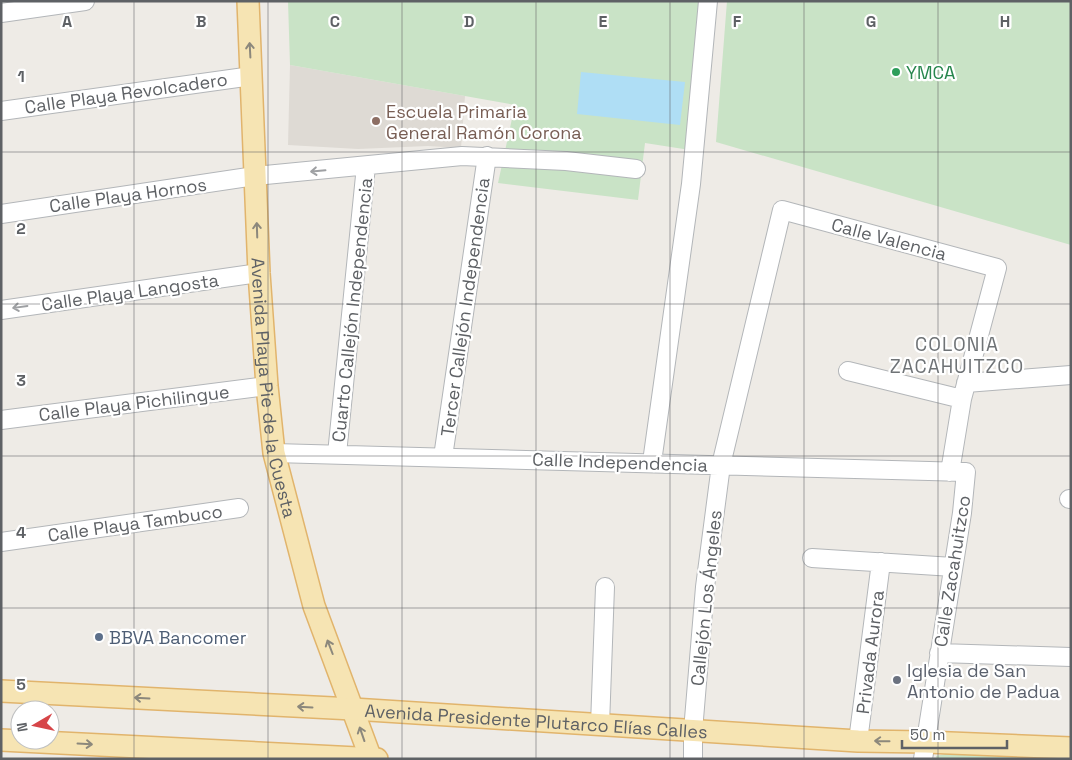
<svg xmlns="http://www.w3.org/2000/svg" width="1072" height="760" font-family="'Space Grotesk',sans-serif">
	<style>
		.education { fill: #dedad4 }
		.green { fill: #c9e3c6 }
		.water { fill: #afdef5 }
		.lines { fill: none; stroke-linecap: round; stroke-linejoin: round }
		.minor-casing { stroke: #b3b6b9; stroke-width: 20 }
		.major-casing { stroke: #e1b46c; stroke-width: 24 }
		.minor { stroke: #fff; stroke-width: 18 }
		.major { stroke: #f6e4b3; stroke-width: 21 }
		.oneway { stroke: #8c887c }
		.oneway2 { stroke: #9ea0a3 }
		.grid { fill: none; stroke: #5e6165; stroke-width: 1; stroke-opacity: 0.55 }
		.leisure-dot { fill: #2e9e5b; stroke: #fff; stroke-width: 2 }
		.education-dot { fill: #8d6e63; stroke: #fff; stroke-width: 2 }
		.service-dot { fill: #5c6f8a; stroke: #fff; stroke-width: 2 }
		.worship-dot { fill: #6b7280; stroke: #fff; stroke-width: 2 }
		.labels { text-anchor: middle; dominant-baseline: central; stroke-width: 4.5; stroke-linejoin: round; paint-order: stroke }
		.leisure-label { font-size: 18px; fill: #27864d; stroke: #fff; text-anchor: start }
		.street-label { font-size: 18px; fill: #5e6165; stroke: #fff }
		.education-label { font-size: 18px; fill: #785e54; stroke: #fff; text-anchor: start }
		.service-label { font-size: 18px; fill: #4e5e75; stroke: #fff; text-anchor: start }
		.worship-label { font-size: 18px; fill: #5b616d; stroke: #fff; text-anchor: start }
		.neighbourhood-label { font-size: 19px; letter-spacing: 1px; fill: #6f7376; stroke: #fff }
		.grid-label { font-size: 16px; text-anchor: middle; font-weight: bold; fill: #5e6165; stroke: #fff; stroke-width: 4.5; stroke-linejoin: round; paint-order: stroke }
	</style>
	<rect width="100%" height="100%" fill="#eeebe6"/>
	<path class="education" d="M 290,65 L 465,96 L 461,148 L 428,146 L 358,149 L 288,145 Z"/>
	<path class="green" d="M 288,1 L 703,1 L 690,150 L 645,143 L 638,200 L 498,183 L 515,105 L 290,65 Z
		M 727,1 L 1071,1 L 1071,245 L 716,142 Z
		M 954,752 L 1071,757 L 1071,759 L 936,759 L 936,756 Z"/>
	<path class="water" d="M 581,72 L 685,82 L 680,125 L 577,114 Z"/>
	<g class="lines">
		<defs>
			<path id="minor" d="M 1,13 L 85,1
				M 1,111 L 252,76
				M 1,214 L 255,176 L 462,156 L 566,161 L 636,169
				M 1,310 L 259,273
				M 848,371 L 962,399
				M 966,383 L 1071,375
				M 1,420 L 267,386
				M 274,453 L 966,472 L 962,513 L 923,759
				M 337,454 L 366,166
				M 443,457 L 487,156
				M 652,462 L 691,184 L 708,1
				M 1069,499 L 1071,499
				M 1,542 L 239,508
				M 812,558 L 953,567
				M 939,653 L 1071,657
				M 600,725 L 605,587
				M 858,741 L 881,562
				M 693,759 L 693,731 L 705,587 L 721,465 L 782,210 L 997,268 L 962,399 L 950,472"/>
			<g id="major">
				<path id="s1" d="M 248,1 L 259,273 L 267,386 L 274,453 L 314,606 L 371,759"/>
				<path id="s2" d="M 1,691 L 353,709 L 858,741 L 926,742 L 1071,748"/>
				<path d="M 1,740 L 377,759"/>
			</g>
		</defs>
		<use href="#minor" class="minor-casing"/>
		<use href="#major" class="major-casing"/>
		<use href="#minor" class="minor"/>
		<use href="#major" class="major"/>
	</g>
	<defs><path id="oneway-shaft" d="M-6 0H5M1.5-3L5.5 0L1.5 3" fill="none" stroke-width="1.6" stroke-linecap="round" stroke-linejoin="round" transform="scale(1.25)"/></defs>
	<g class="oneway">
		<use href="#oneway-shaft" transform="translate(250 50) rotate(-93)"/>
		<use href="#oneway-shaft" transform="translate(257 230) rotate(-92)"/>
		<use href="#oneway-shaft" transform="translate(330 647) rotate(-111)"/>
		<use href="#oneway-shaft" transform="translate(142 698) rotate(-177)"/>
		<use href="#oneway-shaft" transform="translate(305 707) rotate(-177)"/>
		<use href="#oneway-shaft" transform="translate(362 734) rotate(-109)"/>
		<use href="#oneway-shaft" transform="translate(882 741) rotate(-179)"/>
		<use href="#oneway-shaft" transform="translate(85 744) rotate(3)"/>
	</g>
	<g class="oneway2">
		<use href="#oneway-shaft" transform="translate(318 171) rotate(175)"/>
		<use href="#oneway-shaft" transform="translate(20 307) rotate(172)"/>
	</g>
	<path class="grid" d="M 134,1 L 134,759M 268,1 L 268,759M 402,1 L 402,759M 536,1 L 536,759M 670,1 L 670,759M 804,1 L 804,759M 938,1 L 938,759M 1,152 L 1071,152M 1,304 L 1071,304M 1,456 L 1071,456M 1,608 L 1071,608"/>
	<circle class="leisure-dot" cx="896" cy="72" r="5"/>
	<circle class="education-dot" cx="376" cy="121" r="5"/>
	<circle class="service-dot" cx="99" cy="637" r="5"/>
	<circle class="worship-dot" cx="897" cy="680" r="5"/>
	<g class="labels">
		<g class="leisure-label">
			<text x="906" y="72">YMCA</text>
		</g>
		<g class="street-label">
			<text transform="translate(126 93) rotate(-8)">Calle Playa Revolcadero</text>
			<text transform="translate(128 195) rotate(-8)">Calle Playa Hornos</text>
			<text transform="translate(889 239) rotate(15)">Calle Valencia</text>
			<text transform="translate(130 292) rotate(-8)">Calle Playa Langosta</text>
			<text transform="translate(465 307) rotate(-82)">Tercer Callejón Independencia</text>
			<text transform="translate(352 310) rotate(-84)">Cuarto Callejón Independencia</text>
			<text stroke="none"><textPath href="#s1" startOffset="388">Avenida Playa Pie de la Cuesta</textPath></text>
			<text transform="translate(134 403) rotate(-7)">Calle Playa Pichilingue</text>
			<text transform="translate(620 462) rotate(2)">Calle Independencia</text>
			<text transform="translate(135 523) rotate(-8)">Calle Playa Tambuco</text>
			<text transform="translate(952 571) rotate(-81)">Calle Zacahuitzco</text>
			<text transform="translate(706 598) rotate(-84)">Callejón Los Ángeles</text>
			<text transform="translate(870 652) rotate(-83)">Privada Aurora</text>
			<text stroke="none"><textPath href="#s2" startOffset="536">Avenida Presidente Plutarco Elías Calles</textPath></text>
		</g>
		<g class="education-label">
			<text x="386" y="111">Escuela Primaria<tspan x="386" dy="21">General Ramón Corona</tspan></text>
		</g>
		<g class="service-label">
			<text x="109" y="637">BBVA Bancomer</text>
		</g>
		<g class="worship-label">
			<text x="907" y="670">Iglesia de San<tspan x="907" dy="21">Antonio de Padua</tspan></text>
		</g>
		<g class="neighbourhood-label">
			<text x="957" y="344">COLONIA<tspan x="957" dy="22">ZACAHUITZCO</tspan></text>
		</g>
	</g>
	<g class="grid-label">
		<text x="67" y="27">A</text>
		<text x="201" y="27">B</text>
		<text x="335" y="27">C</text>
		<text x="469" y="27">D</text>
		<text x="603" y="27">E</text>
		<text x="737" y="27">F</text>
		<text x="871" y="27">G</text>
		<text x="1005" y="27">H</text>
		<text x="21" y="82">1</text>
		<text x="21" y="234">2</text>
		<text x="21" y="386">3</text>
		<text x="21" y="538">4</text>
		<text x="21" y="690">5</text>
	</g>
	<rect width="1072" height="760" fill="none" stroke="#5e6165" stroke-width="5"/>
	<g transform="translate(35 725) rotate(261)"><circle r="24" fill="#ffffff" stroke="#bfc0c1"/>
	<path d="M0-4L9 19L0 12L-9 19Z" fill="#d64548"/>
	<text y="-8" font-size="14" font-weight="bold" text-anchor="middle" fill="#5e6165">N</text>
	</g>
	<path d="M902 740v8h105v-8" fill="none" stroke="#5e6165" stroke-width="2.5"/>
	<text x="910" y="740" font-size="15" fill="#5e6165" stroke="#ffffff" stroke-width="4" paint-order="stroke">50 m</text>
</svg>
